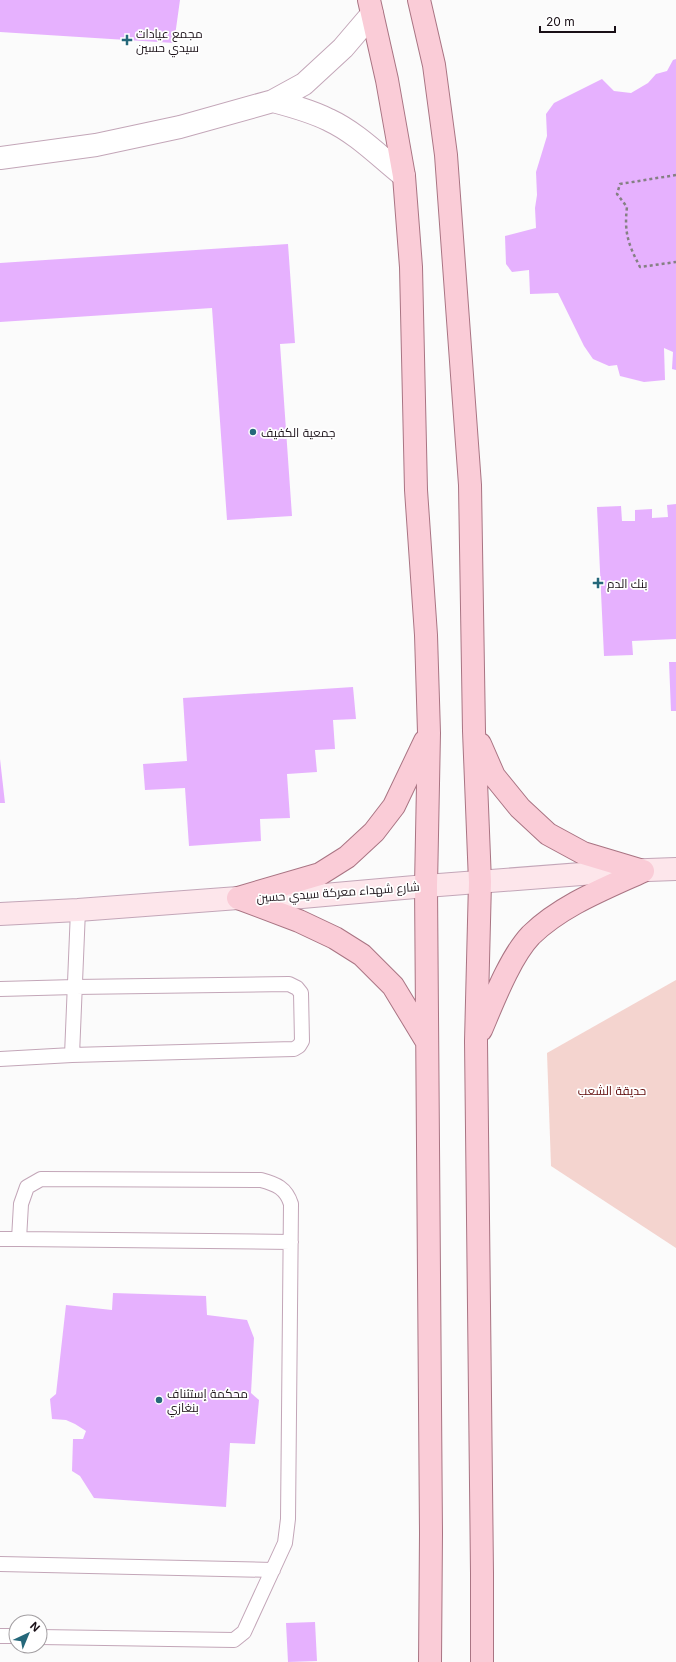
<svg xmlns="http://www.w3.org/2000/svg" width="676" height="1662" font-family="Inter,Cairo,sans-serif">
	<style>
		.green { fill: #f4d4cf }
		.building { fill: #e6b1fe }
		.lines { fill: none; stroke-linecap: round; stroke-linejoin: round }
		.service-casing { stroke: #c3a6b8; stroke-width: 16 }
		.minor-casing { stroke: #c3a6b8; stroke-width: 24 }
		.secondary-casing { stroke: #c3a6b8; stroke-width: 24 }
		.primary-casing { stroke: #a97483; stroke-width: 24 }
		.path { stroke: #858083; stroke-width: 2.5; stroke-dasharray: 3 3; stroke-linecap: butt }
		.service { stroke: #fff; stroke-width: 14 }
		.minor { stroke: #fff; stroke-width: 22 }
		.secondary { stroke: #fde6eb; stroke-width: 22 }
		.primary { stroke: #faccd7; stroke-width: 22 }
		.poi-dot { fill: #25687a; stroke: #fff; stroke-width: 1.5 }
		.labels { text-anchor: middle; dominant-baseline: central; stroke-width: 3.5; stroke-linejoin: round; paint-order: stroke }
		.poi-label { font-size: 12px; fill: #190f16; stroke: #fff; text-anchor: start }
		.street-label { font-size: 12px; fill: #190f16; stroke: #fff }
		.park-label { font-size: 12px; fill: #5f0908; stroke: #fff }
	</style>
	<rect width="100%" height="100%" fill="#fbfbfb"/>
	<path class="green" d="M 676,980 L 676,1248 L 551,1166 L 547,1053 Z"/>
	<path class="building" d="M 0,0 L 180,0 L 174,43 L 0,32 Z
		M 676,59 L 676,370 L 672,369 L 673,352 L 664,348 L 665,380 L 644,382 L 620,376 L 617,365 L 609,366 L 593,359 L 584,346 L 558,293 L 530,294 L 529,270 L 512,272 L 506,264 L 505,236 L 536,228 L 535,208 L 537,195 L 536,172 L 547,136 L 546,114 L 554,103 L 602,79 L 614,91 L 631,93 L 648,83 L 656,74 L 667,71 L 673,60 Z
		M 288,244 L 295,343 L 280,344 L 292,516 L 227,520 L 212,308 L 0,322 L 0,263 Z
		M 676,504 L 676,639 L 632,641 L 633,655 L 604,656 L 597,507 L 621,506 L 622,521 L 635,521 L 635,510 L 652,509 L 652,518 L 668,517 L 667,505 Z
		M 669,662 L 676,662 L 676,711 L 671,711 Z
		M 353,687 L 356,719 L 333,720 L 335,749 L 315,750 L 317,772 L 287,774 L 290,818 L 260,819 L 261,841 L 189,846 L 185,788 L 145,790 L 143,764 L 187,761 L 183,698 Z
		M 0,759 L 5,803 L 0,803 Z
		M 113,1293 L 206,1296 L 207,1315 L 247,1320 L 254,1338 L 251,1393 L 259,1400 L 255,1444 L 230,1443 L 226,1507 L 94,1498 L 80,1476 L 72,1471 L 73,1439 L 83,1439 L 86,1431 L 75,1424 L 66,1420 L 52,1419 L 50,1399 L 56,1394 L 66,1305 L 112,1310 Z
		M 315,1622 L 317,1661 L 288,1662 L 286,1623 Z"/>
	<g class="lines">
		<defs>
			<path id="service" d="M 0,989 L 75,987 L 289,984 L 297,988 L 301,993 L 302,1041 L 299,1046 L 294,1049 L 72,1055
				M 0,1059 L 72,1055 L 78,910
				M 0,1239 L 19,1239 L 21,1204 L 27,1187 L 41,1179 L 261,1180 C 276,1184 286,1188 291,1204 L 288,1519 L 285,1543 L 244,1632 L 234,1640 L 40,1637
				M 19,1239 L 291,1242
				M 0,1564 L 273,1570
				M 0,1636 L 16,1636"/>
			<path id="minor" d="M 273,101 C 292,106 311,111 329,120 C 357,133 380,157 404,176
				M 0,158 L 96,145 L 180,127 L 273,101 L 304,84 L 343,48 L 372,14"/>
			<path id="secondary" d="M 0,914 L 78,910 L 238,898 L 268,900 L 426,886 L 620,871 L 676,869"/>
			<path id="primary" d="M 369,0 L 387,80 L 404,176 L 411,267 L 416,490 L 426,635 L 429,733 L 426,886 L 431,1533 L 430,1662
				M 419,0 L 434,65 L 446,155 L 470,485 L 474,731 L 480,882 L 476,1041 L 482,1573 L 482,1662
				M 480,744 L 494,776 L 520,808 L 548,834 L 583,853 L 643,871
				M 238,898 L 320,874 L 347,857 L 374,832 L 394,806 L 425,741
				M 238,898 L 299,921 L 335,938 L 362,955 L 393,986 L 427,1042
				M 481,1030 C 493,1002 510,957 531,935 C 562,905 604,889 643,871"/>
		</defs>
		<use href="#service" class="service-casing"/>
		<use href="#minor" class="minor-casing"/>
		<use href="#secondary" class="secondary-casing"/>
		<use href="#primary" class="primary-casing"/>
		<path class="path" d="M 676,175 L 620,184 L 617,194 L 627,207 C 624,232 628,244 640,267 L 676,262"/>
		<use href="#service" class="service"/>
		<use href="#minor" class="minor"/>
		<use href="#secondary" class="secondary"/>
		<use href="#primary" class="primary"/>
	</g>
	<g class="poi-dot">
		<path d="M125 34h4v4h4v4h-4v4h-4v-4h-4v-4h4z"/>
		<circle cx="253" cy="432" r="4"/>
		<path d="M596 577h4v4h4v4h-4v4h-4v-4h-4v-4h4z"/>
		<circle cx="159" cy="1400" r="4"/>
	</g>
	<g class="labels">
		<g class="poi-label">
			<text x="136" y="33">مجمع عيادات<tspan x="136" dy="14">سيدي حسين</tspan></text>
			<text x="261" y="432">جمعية الكفيف</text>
			<text x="607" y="583">بنك الدم</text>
			<text x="167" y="1393">محكمة إستئناف<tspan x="167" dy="14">بنغازي</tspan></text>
		</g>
		<g class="street-label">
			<text transform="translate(338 892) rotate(-4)">شارع شهداء معركة سيدي حسين</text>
		</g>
		<g class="park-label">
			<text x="612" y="1090">حديقة الشعب</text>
		</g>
	</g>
	<g transform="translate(28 1634) rotate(44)"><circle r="19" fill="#ffffff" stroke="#a39fa2"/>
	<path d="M0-3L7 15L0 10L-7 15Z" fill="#25687a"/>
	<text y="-6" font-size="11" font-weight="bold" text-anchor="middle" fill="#190f16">N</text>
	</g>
	<path d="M540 26v6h75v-6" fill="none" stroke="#190f16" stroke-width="2"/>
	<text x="546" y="26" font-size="12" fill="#190f16" stroke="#ffffff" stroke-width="3" paint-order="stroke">20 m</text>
</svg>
